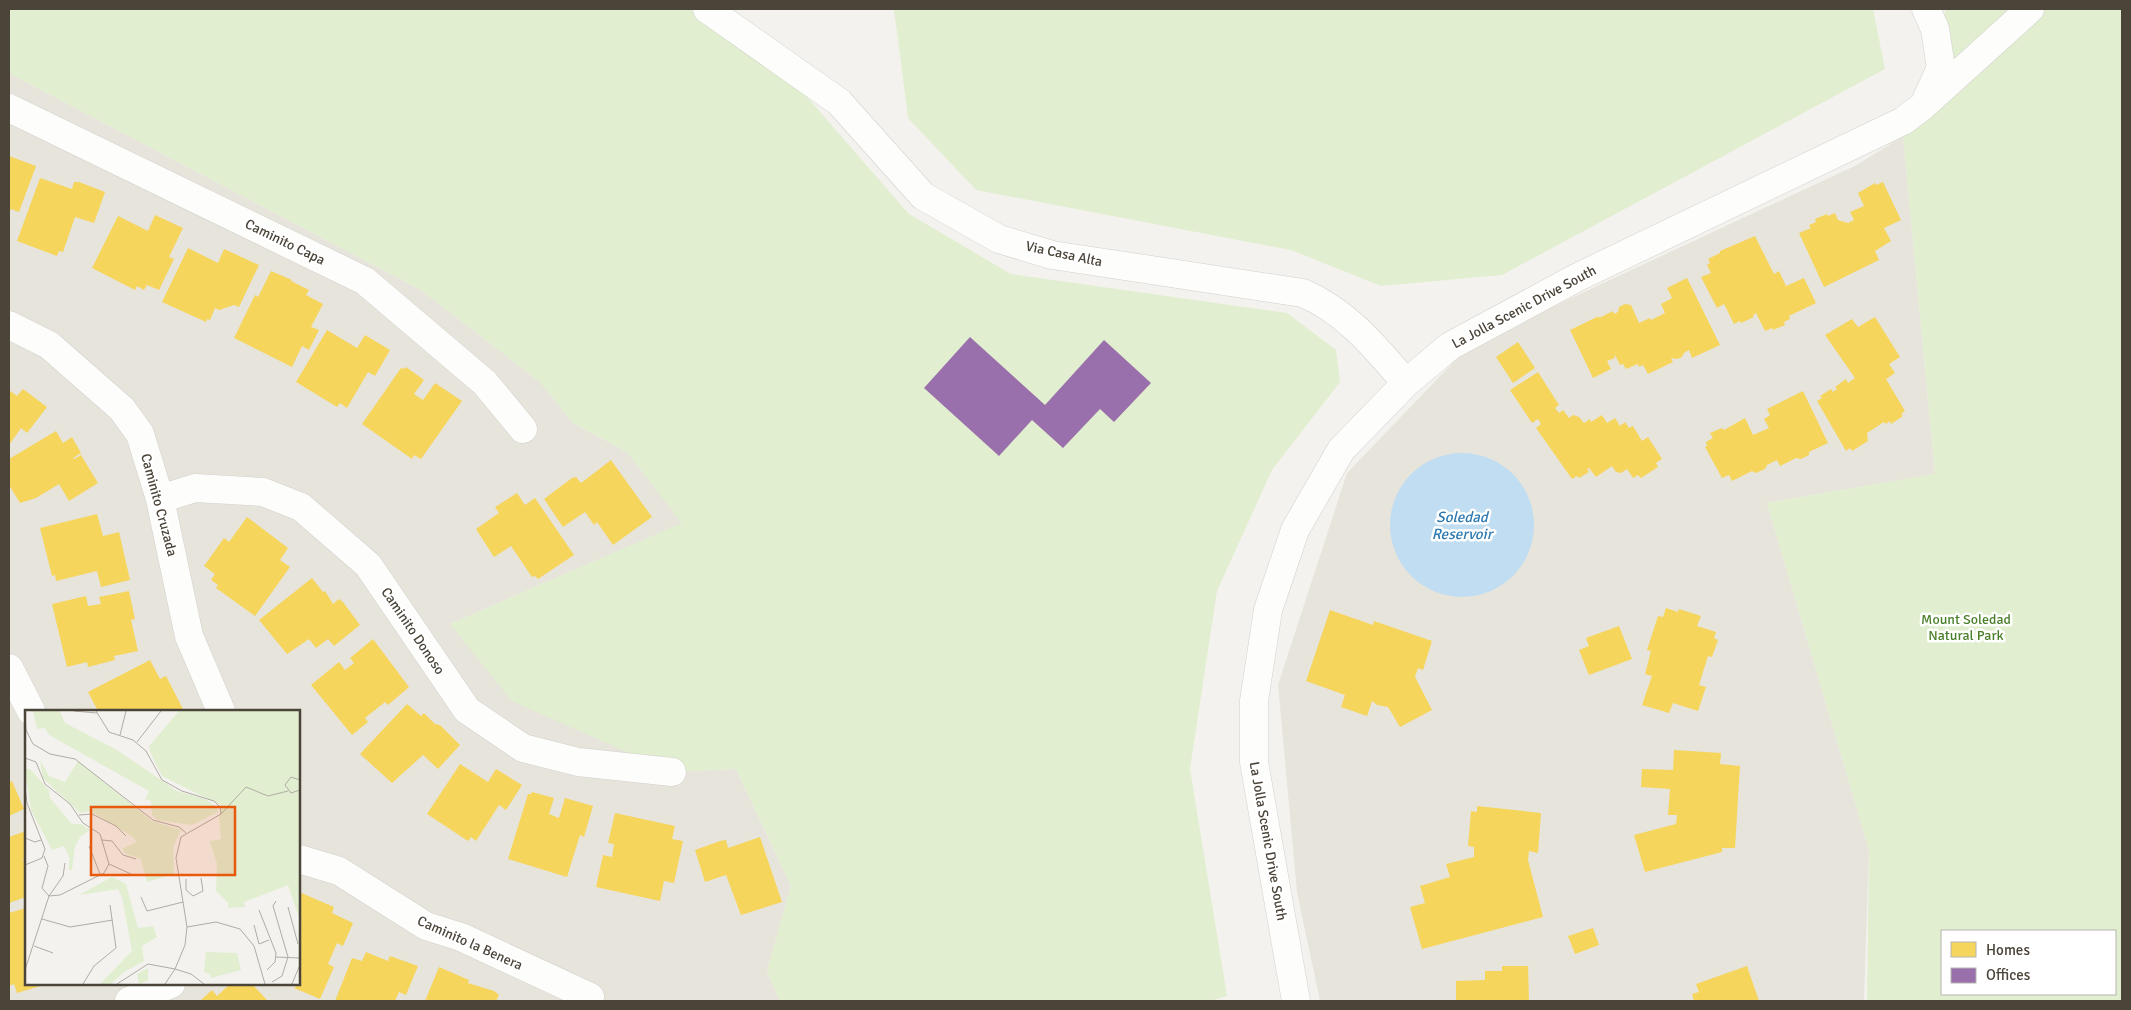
<svg xmlns="http://www.w3.org/2000/svg" width="2131" height="1010" font-family="Signika,sans-serif">
	<style>
		.residential { fill: #e7e4dc; fill-rule: evenodd }
		.green { fill: #e1eecf; fill-rule: evenodd }
		.water { fill: #c0ddf1 }
		.homes { fill: #f6d55c }
		.offices { fill: #9970ab }
		.lines { fill: none; stroke-linecap: round; stroke-linejoin: round }
		.minor-casing { stroke: #d2d0cb; stroke-width: 29 }
		.minor { stroke: #fdfdfc; stroke-width: 28 }
		.labels { text-anchor: middle; dominant-baseline: central; stroke-width: 5; stroke-linejoin: round; paint-order: stroke }
		.street-label { font-size: 14px; fill: #4b4439; stroke: #fff }
		.park-label { font-size: 14px; fill: #4a7f2a; stroke: #fff }
		.water-label { font-size: 15px; font-style: italic; fill: #2e7ab2; stroke: #fff }
		.inset-road { fill: none; stroke: #b0aca6; stroke-width: 1 }
		.view { fill: #e8590c; fill-opacity: 0.15; stroke: #e8590c; stroke-width: 2.5 }
		.inset-edge { fill: none; stroke: #4b4439; stroke-width: 2.5 }
	</style>
	<rect width="100%" height="100%" fill="#f4f2ee"/>
	<path class="residential" d="M 9,73 L 421,290 L 540,382 L 573,423 L 627,452 L 683,523 L 450,624 L 672,772 L 736,769 L 791,886 L 767,971 L 780,1001 L 9,1001 ZM 26,711 L 299,711 L 299,984 L 26,984 Z
		M 1903,136 L 1935,474 L 1767,503 L 1869,850 L 1864,1001 L 1320,1001 L 1297,892 L 1278,685 L 1347,473 L 1470,345 L 1857,165 Z"/>
	<path class="green" d="M 9,9 L 690,9 L 800,89 L 909,214 L 1011,274 L 1287,313 L 1336,350 L 1340,382 L 1272,470 L 1217,591 L 1190,769 L 1227,996 L 1210,1001 L 780,1001 L 767,971 L 791,886 L 736,769 L 672,772 L 512,701 L 450,624 L 682,523 L 627,452 L 573,423 L 540,382 L 421,290 L 9,73 Z
		M 894,9 L 1873,9 L 1885,69 L 1502,275 L 1381,286 L 1291,250 L 976,190 L 908,118 Z
		M 1946,9 L 2122,9 L 2122,1001 L 1867,1001 L 1869,850 L 1767,503 L 1935,474 L 1903,136 ZM 1942,931 L 2115,931 L 2115,994 L 1942,994 Z"/>
	<path class="water" d="M1390 525a72 72 0 1 1 144 0a72 72 0 1 1-144 0Z"/>
	<path class="homes" d="M 9,156 L 36,166 L 19,212 L 11,209 L 9,214 Z
		M 40,178 L 72,189 L 74,182 L 79,182 L 105,192 L 94,223 L 75,217 L 63,252 L 59,251 L 57,256 L 17,241 Z
		M 1883,182 L 1901,220 L 1884,228 L 1891,241 L 1875,251 L 1879,260 L 1824,287 L 1799,233 L 1811,228 L 1809,225 L 1816,222 L 1815,219 L 1827,214 L 1828,216 L 1835,213 L 1838,220 L 1848,223 L 1854,220 L 1850,212 L 1864,206 L 1858,193 L 1875,183 L 1876,185 Z
		M 155,215 L 183,228 L 169,257 L 174,259 L 159,290 L 147,285 L 144,290 L 137,286 L 135,290 L 92,268 L 118,216 L 148,231 Z
		M 1755,236 L 1774,274 L 1779,271 L 1786,286 L 1804,278 L 1816,303 L 1789,316 L 1790,319 L 1784,322 L 1785,325 L 1773,330 L 1772,328 L 1765,331 L 1756,313 L 1753,315 L 1754,317 L 1741,323 L 1740,321 L 1734,324 L 1724,304 L 1717,308 L 1701,277 L 1711,273 L 1707,265 L 1710,263 L 1708,259 L 1720,253 L 1720,251 Z
		M 188,248 L 218,263 L 224,249 L 259,265 L 239,307 L 234,305 L 219,310 L 215,308 L 210,320 L 207,319 L 206,322 L 162,302 Z
		M 271,271 L 292,280 L 291,281 L 309,290 L 306,295 L 323,304 L 311,327 L 319,330 L 309,350 L 302,346 L 292,367 L 234,338 L 255,295 L 258,297 Z
		M 1687,278 L 1720,345 L 1692,358 L 1689,350 L 1684,353 L 1682,357 L 1677,359 L 1671,358 L 1673,362 L 1648,374 L 1643,365 L 1639,367 L 1638,364 L 1626,369 L 1623,364 L 1620,365 L 1614,353 L 1615,358 L 1607,361 L 1611,369 L 1593,378 L 1570,330 L 1599,316 L 1599,318 L 1613,311 L 1614,314 L 1618,312 L 1619,307 L 1625,304 L 1631,305 L 1639,323 L 1650,318 L 1651,320 L 1665,313 L 1661,304 L 1672,298 L 1667,288 Z
		M 1875,317 L 1900,357 L 1889,364 L 1895,373 L 1886,379 L 1905,411 L 1901,414 L 1903,416 L 1891,424 L 1890,421 L 1886,424 L 1884,422 L 1867,433 L 1868,441 L 1852,451 L 1850,448 L 1846,451 L 1817,401 L 1822,398 L 1820,396 L 1831,389 L 1833,392 L 1837,389 L 1835,387 L 1846,379 L 1848,383 L 1855,378 L 1825,335 L 1852,319 L 1858,327 Z
		M 327,330 L 357,348 L 365,335 L 390,350 L 375,376 L 368,372 L 347,408 L 340,403 L 337,407 L 296,382 Z
		M 1518,342 L 1535,368 L 1513,383 L 1496,357 Z
		M 406,367 L 424,380 L 414,394 L 423,400 L 435,383 L 462,401 L 421,459 L 414,455 L 412,459 L 362,424 L 401,368 L 404,369 Z
		M 1538,372 L 1559,405 L 1555,408 L 1559,413 L 1563,410 L 1569,418 L 1573,415 L 1579,417 L 1584,423 L 1590,419 L 1591,422 L 1602,415 L 1607,423 L 1615,418 L 1620,426 L 1625,422 L 1629,428 L 1633,426 L 1642,441 L 1648,437 L 1662,459 L 1656,463 L 1658,467 L 1641,478 L 1638,475 L 1633,478 L 1627,469 L 1621,473 L 1616,472 L 1612,466 L 1596,477 L 1589,468 L 1587,469 L 1589,472 L 1579,478 L 1577,476 L 1572,479 L 1536,428 L 1541,424 L 1538,419 L 1532,423 L 1510,390 Z
		M 23,389 L 47,407 L 27,433 L 21,428 L 9,445 L 9,390 L 17,396 Z
		M 1803,391 L 1828,443 L 1809,452 L 1809,455 L 1801,459 L 1796,458 L 1780,466 L 1777,460 L 1767,465 L 1765,469 L 1756,473 L 1752,471 L 1732,481 L 1729,475 L 1722,478 L 1705,447 L 1707,446 L 1706,442 L 1713,438 L 1710,433 L 1722,428 L 1724,430 L 1745,418 L 1753,435 L 1769,428 L 1764,419 L 1770,415 L 1767,409 Z
		M 56,431 L 63,443 L 72,437 L 81,453 L 73,458 L 74,459 L 81,455 L 98,483 L 69,501 L 59,484 L 36,498 L 20,503 L 9,485 L 9,459 Z
		M 611,460 L 652,517 L 613,545 L 597,522 L 594,525 L 585,512 L 563,527 L 544,499 L 572,478 L 576,477 L 581,483 Z
		M 517,493 L 525,505 L 535,498 L 574,555 L 538,579 L 535,576 L 532,577 L 511,546 L 494,557 L 476,529 L 499,513 L 495,507 Z
		M 97,514 L 103,536 L 119,532 L 130,580 L 101,587 L 97,571 L 56,581 L 55,575 L 52,576 L 40,528 Z
		M 247,517 L 288,548 L 280,560 L 290,567 L 255,616 L 216,588 L 218,585 L 211,580 L 215,574 L 204,566 L 224,538 L 229,542 Z
		M 312,578 L 323,592 L 325,591 L 333,604 L 339,599 L 343,602 L 360,625 L 334,646 L 328,639 L 316,648 L 309,639 L 287,654 L 259,620 Z
		M 129,591 L 135,619 L 131,620 L 138,651 L 114,656 L 115,660 L 88,667 L 87,662 L 67,667 L 52,604 L 86,596 L 88,606 L 101,604 L 99,597 Z
		M 1666,608 L 1678,612 L 1679,609 L 1701,616 L 1697,626 L 1716,632 L 1714,638 L 1718,640 L 1712,657 L 1708,656 L 1699,685 L 1706,687 L 1698,711 L 1673,703 L 1669,713 L 1642,705 L 1652,676 L 1645,674 L 1651,651 L 1647,650 L 1658,616 L 1663,617 Z
		M 1330,610 L 1373,625 L 1374,621 L 1432,641 L 1423,670 L 1418,668 L 1415,677 L 1432,710 L 1400,727 L 1388,707 L 1377,705 L 1372,701 L 1367,716 L 1341,707 L 1345,695 L 1306,681 Z
		M 1619,626 L 1632,659 L 1589,675 L 1579,650 L 1589,646 L 1586,638 Z
		M 373,639 L 409,687 L 388,705 L 385,702 L 365,718 L 368,722 L 352,735 L 311,685 L 339,662 L 345,670 L 354,663 L 350,658 Z
		M 150,660 L 160,679 L 166,676 L 184,711 L 98,711 L 88,692 Z
		M 407,704 L 421,716 L 424,713 L 435,724 L 440,725 L 460,745 L 438,769 L 423,755 L 392,783 L 360,754 Z
		M 1674,750 L 1721,753 L 1720,764 L 1740,766 L 1735,848 L 1722,848 L 1722,852 L 1645,872 L 1634,835 L 1676,824 L 1677,815 L 1668,815 L 1670,789 L 1641,787 L 1642,769 L 1673,770 Z
		M 460,764 L 488,782 L 496,769 L 522,785 L 506,810 L 499,805 L 476,841 L 471,837 L 468,841 L 427,814 Z
		M 12,781 L 24,809 L 9,816 L 9,782 Z
		M 532,792 L 554,798 L 549,814 L 559,818 L 565,798 L 593,806 L 584,837 L 580,835 L 567,877 L 508,859 L 528,794 L 531,794 Z
		M 1477,806 L 1541,813 L 1538,853 L 1529,851 L 1528,860 L 1543,917 L 1422,949 L 1410,907 L 1425,903 L 1420,886 L 1450,877 L 1446,864 L 1474,857 L 1474,847 L 1468,846 L 1471,811 L 1477,812 Z
		M 615,813 L 675,826 L 672,839 L 683,841 L 674,883 L 664,881 L 660,901 L 596,887 L 603,855 L 612,857 L 614,844 L 608,843 Z
		M 26,831 L 26,859 L 23,860 L 26,868 L 26,897 L 9,903 L 9,837 Z
		M 760,837 L 782,902 L 741,915 L 726,875 L 705,882 L 695,850 L 720,841 L 726,840 L 728,848 Z
		M 299,892 L 334,907 L 332,913 L 353,923 L 343,946 L 337,943 L 328,964 L 334,967 L 320,999 L 294,988 L 299,984 L 300,976 Z
		M 26,908 L 26,984 L 47,984 L 17,993 L 14,984 L 9,986 L 9,913 Z
		M 1593,928 L 1599,945 L 1575,954 L 1568,936 Z
		M 366,952 L 388,961 L 390,956 L 418,966 L 406,995 L 399,992 L 395,1001 L 335,1001 L 352,958 L 362,961 Z
		M 1502,966 L 1528,966 L 1529,1001 L 1456,1001 L 1456,981 L 1485,980 L 1485,971 L 1502,971 Z
		M 1747,966 L 1759,1001 L 1694,1001 L 1692,994 L 1699,992 L 1696,984 Z
		M 439,967 L 469,980 L 468,983 L 494,991 L 499,995 L 496,1001 L 425,1001 Z
		M 230,984 L 252,984 L 268,1001 L 200,1001 L 212,990 L 217,996 Z"/>
	<path class="offices" d="M 970,337 L 1045,405 L 1104,340 L 1151,383 L 1114,422 L 1100,409 L 1063,448 L 1032,420 L 999,456 L 924,388 Z"/>
	<g class="lines">
		<defs>
			<path id="minor" d="M 707,9 L 839,102 L 923,196 L 999,239 L 1052,255 L 1303,293 C 1347,312 1375,347 1406,383
				M 1926,9 L 1935,29 L 1941,68 L 1927,98
				M 9,108 L 365,281 L 485,383 L 523,429
				M 9,325 L 49,345 L 122,409 L 140,434 L 160,499 L 189,636 L 221,711
				M 160,499 L 195,488 L 263,492 L 301,507 L 368,565 L 467,710 L 523,748 L 578,762 L 672,772
				M 9,668 L 31,711
				M 299,859 L 339,871 L 426,926 L 461,937 L 590,997
				M 129,1001 L 171,984
				M 1296,1001 L 1254,762 L 1254,701 L 1268,610 L 1295,530 L 1341,450 L 1406,383 L 1450,346 L 1578,277 L 1903,121 L 1923,106 L 2030,9"/>
		</defs>
		<use href="#minor" class="minor-casing"/>
		<use href="#minor" class="minor"/>
	</g>
	<g class="labels">
		<g class="street-label">
			<text transform="translate(285 242) rotate(26)">Caminito Capa</text>
			<text transform="translate(1064 254) rotate(12)">Via Casa Alta</text>
			<text transform="translate(1524 307) rotate(-28)">La Jolla Scenic Drive South</text>
			<text transform="translate(159 505) rotate(75)">Caminito Cruzada</text>
			<text transform="translate(413 631) rotate(56)">Caminito Donoso</text>
			<text transform="translate(1268 841) rotate(80)">La Jolla Scenic Drive South</text>
			<text transform="translate(470 943) rotate(24)">Caminito la Benera</text>
		</g>
		<g class="park-label">
			<text x="1966" y="619">Mount Soledad<tspan x="1966" dy="16">Natural Park</tspan></text>
		</g>
		<g class="water-label">
			<text x="1462" y="517">Soledad<tspan x="1462" dy="17">Reservoir</tspan></text>
		</g>
	</g>
	<g transform="translate(25 710)">
		<rect width="275" height="275" fill="#f4f2ee"/>
		<path d="M 8,1 L 35,1 L 40,13 L 92,40 L 152,81 L 180,89 L 192,97 L 193,102 L 167,115 L 132,110 L 127,105 L 126,91 L 120,89 L 124,81 L 24,25 L 20,18 L 12,19 ZM 154,1 L 275,1 L 275,210 L 263,175 L 219,192 L 220,197 L 203,198 L 203,193 L 191,181 L 192,154 L 185,131 L 196,129 L 194,106 L 197,96 L 137,66 L 125,42 L 124,36 ZM 15,50 L 24,66 L 40,72 L 53,51 L 127,111 L 156,120 L 148,137 L 149,164 L 122,172 L 116,149 L 101,144 L 97,139 L 112,132 L 108,127 L 66,101 L 55,103 L 18,68 ZM 0,59 L 5,59 L 24,80 L 25,88 L 47,114 L 56,114 L 65,120 L 55,127 L 50,137 L 47,160 L 44,160 L 44,146 L 39,136 L 27,140 L 6,100 ZM 87,167 L 101,174 L 113,218 L 128,216 L 132,227 L 117,236 L 119,251 L 99,262 L 86,274 L 75,274 L 107,241 L 97,187 L 93,179 L 54,185 ZM 181,242 L 212,243 L 216,260 L 186,268 L 185,264 L 179,262 ZM 123,258 L 123,271 L 114,274 L 112,264 Z" fill="#e1eecf"/>
		<path class="inset-road" d="M 49,1 L 72,3M 71,1 L 84,22 L 108,30 L 121,41 L 137,70 L 157,81 L 189,91 L 195,97 L 196,104M 0,7 L 1,20 L 8,34 L 25,44 L 50,49 L 128,110 L 154,117 L 161,123M 95,25 L 101,1M 112,32 L 136,1M 0,48 L 11,52 L 20,74 L 45,94 L 58,113 L 75,124 L 84,154M 275,70 L 266,67 L 260,75 L 266,83 L 275,80M 0,78 L 2,93 L 20,139 L 17,148 L 0,155M 54,105 L 67,104 L 91,116 L 101,126M 0,128 L 10,132 L 16,130M 77,130 L 87,131 L 98,145 L 111,149M 64,136 L 75,164M 19,146 L 23,156 L 17,178 L 24,186M 84,154 L 106,164M 161,169 L 161,180 L 168,186 L 178,181 L 176,168M 24,186 L 35,185 L 79,163 L 84,154M 116,187 L 122,201 L 158,192M 263,197 L 273,234M 234,200 L 251,243 L 250,252 L 242,260M 17,209 L 45,217 L 88,210M 229,215 L 234,234 L 244,230M 162,217 L 151,148 L 156,127 L 196,104 L 221,77 L 243,86 L 263,81M 162,217 L 191,212 L 215,219 L 229,236 L 240,274M 9,236 L 28,243M 251,247 L 275,248M 150,259 L 160,235 L 162,217M 0,260 L 24,186 L 38,166 L 40,153M 247,272 L 257,266 L 263,247 L 248,196 L 251,191M 58,274 L 69,256 L 91,238 L 85,195M 92,274 L 123,254 L 150,259M 140,274 L 150,259 L 166,264 L 179,274M 267,274 L 274,257"/>
		<path class="view" d="M 66,97 L 210,97 L 210,165 L 66,165 Z"/>
		<rect width="275" height="275" class="inset-edge"/>
	</g>
	<rect width="2131" height="1010" fill="none" stroke="#4b4439" stroke-width="20"/>
	<rect x="1941" y="930" width="175" height="65" fill="#ffffff" stroke="#b7b4b0"/>
	<rect x="1951" y="942" width="25" height="15" fill="#f6d55c" stroke="#b7b4b0"/>
	<text x="1986" y="955" font-size="15" fill="#4b4439">Homes</text>
	<rect x="1951" y="968" width="25" height="15" fill="#9970ab" stroke="#b7b4b0"/>
	<text x="1986" y="980" font-size="15" fill="#4b4439">Offices</text>
</svg>
